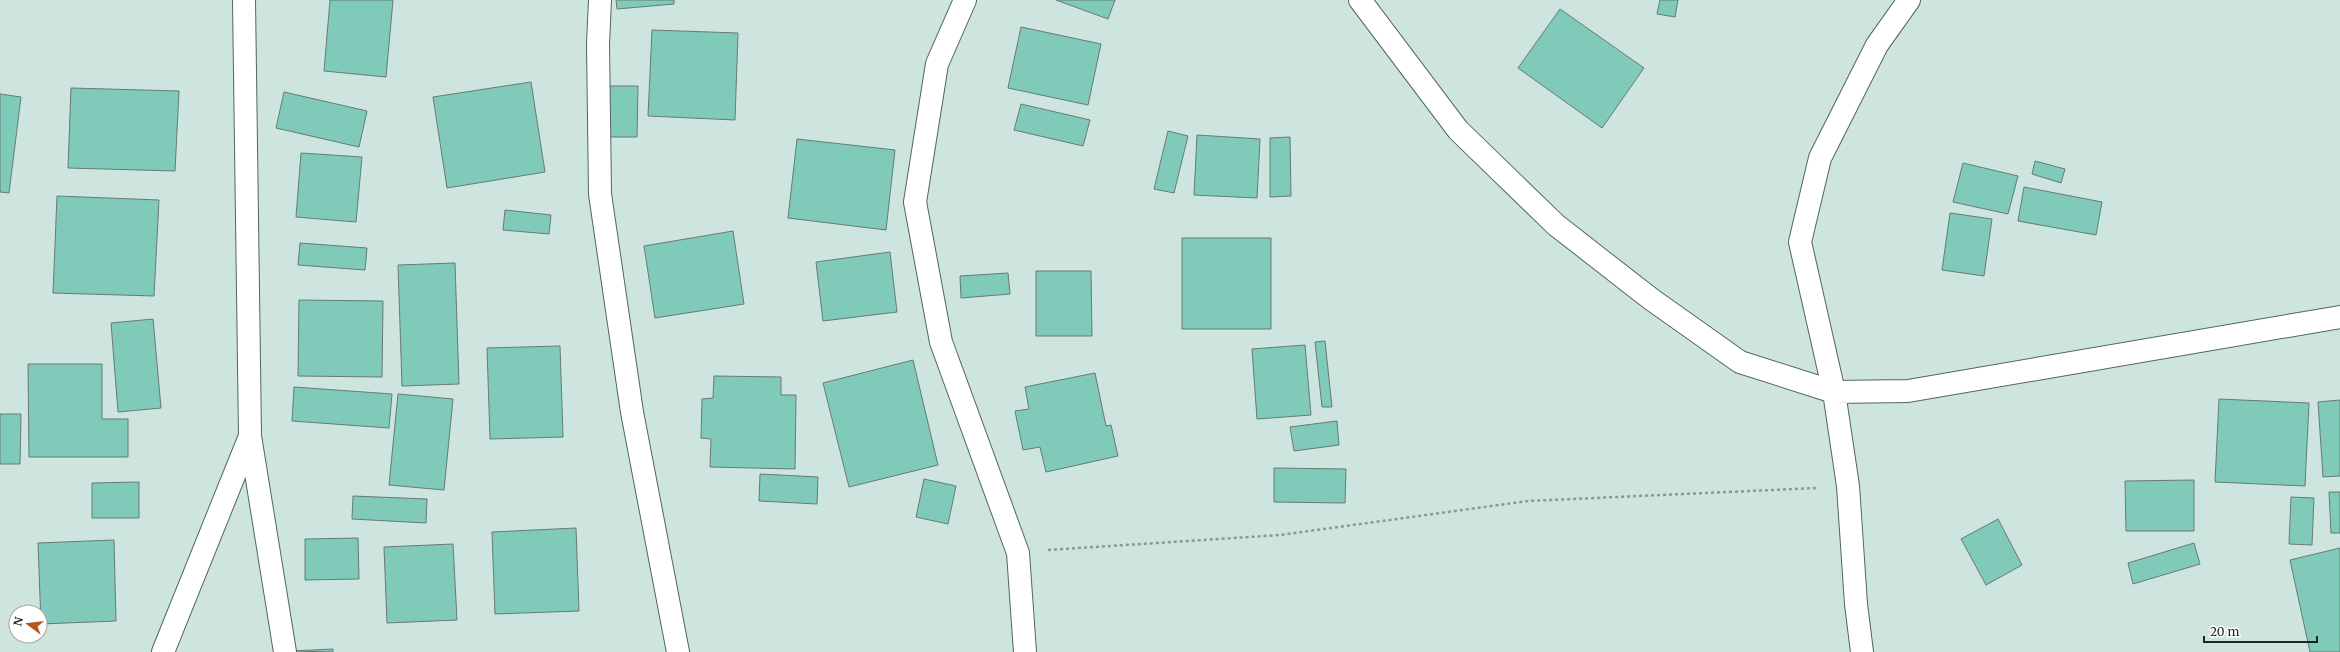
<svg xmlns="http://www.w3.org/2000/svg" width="2340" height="652" font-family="Merriweather,serif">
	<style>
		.building { fill: #80cab9; stroke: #677b75 }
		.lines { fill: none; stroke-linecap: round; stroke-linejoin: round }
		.minor-casing { stroke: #526661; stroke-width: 24 }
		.path { stroke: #899995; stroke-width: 2.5; stroke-dasharray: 3 3; stroke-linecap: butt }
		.minor { stroke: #fff; stroke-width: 22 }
	</style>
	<rect width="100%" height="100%" fill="#cee4de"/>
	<path class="building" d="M 330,0 L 393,0 L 386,77 L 324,71 Z
		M 616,0 L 674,0 L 674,4 L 617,9 Z
		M 1056,0 L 1115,0 L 1108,19 Z
		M 1660,0 L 1678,0 L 1675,17 L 1657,14 Z
		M 1560,9 L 1644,68 L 1602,128 L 1518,68 Z
		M 1021,27 L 1101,44 L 1088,105 L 1008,88 Z
		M 652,30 L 738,33 L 735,120 L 648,116 Z
		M 531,82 L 545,172 L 447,188 L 433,97 Z
		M 606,86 L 638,86 L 637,137 L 605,137 Z
		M 71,88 L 179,91 L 175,171 L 68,168 Z
		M 284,92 L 367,111 L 359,147 L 276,128 Z
		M 0,94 L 21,97 L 9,193 L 0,192 Z
		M 1021,104 L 1090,120 L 1083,146 L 1014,130 Z
		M 1168,131 L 1188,136 L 1174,193 L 1154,189 Z
		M 1197,135 L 1260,139 L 1257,198 L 1194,195 Z
		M 1290,137 L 1291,196 L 1270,197 L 1270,138 Z
		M 797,139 L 895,150 L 886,230 L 788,218 Z
		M 301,153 L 362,157 L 356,222 L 296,217 Z
		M 2035,161 L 2065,169 L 2061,183 L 2032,174 Z
		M 1963,163 L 2018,176 L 2008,214 L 1953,202 Z
		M 2024,187 L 2102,202 L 2096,235 L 2018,221 Z
		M 57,196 L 159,200 L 154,296 L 53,293 Z
		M 505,210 L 551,215 L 549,234 L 503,230 Z
		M 1950,213 L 1992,219 L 1984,276 L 1942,270 Z
		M 733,231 L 744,304 L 655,318 L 644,246 Z
		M 1182,238 L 1271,238 L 1271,329 L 1182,329 Z
		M 300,243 L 367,248 L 365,270 L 298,265 Z
		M 890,252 L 897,312 L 823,321 L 816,262 Z
		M 455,263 L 459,384 L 402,386 L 398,265 Z
		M 1036,271 L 1091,271 L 1092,336 L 1036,336 Z
		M 1008,273 L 1010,294 L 961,298 L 960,276 Z
		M 299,300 L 383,301 L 382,377 L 298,376 Z
		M 153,319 L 161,408 L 118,412 L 111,323 Z
		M 1325,341 L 1332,407 L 1322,407 L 1315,342 Z
		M 1305,345 L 1311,415 L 1257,419 L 1252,349 Z
		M 560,346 L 563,437 L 490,439 L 487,348 Z
		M 913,360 L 938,465 L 849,487 L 823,383 Z
		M 28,364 L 102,364 L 102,419 L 128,419 L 128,457 L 29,457 Z
		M 1095,373 L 1106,426 L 1111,425 L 1118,456 L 1046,472 L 1040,447 L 1023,450 L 1015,411 L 1029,409 L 1025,387 Z
		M 714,376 L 781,377 L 781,395 L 796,395 L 795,469 L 710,467 L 711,439 L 701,438 L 702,399 L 713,398 Z
		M 294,387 L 392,394 L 389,428 L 292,421 Z
		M 398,394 L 453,399 L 444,490 L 389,485 Z
		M 2219,399 L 2309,403 L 2305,486 L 2215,482 Z
		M 2340,400 L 2340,476 L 2323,477 L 2318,402 Z
		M 0,414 L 21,414 L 20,464 L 0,464 Z
		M 1337,421 L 1339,445 L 1294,451 L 1290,427 Z
		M 1274,468 L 1346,469 L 1345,503 L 1274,502 Z
		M 760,474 L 818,477 L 817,504 L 759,501 Z
		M 924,479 L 956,486 L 948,524 L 916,517 Z
		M 2194,480 L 2194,531 L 2126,531 L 2125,481 Z
		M 139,482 L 139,518 L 92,518 L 92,483 Z
		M 2329,492 L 2340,492 L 2340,533 L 2331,533 Z
		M 353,496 L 427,499 L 426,523 L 352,519 Z
		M 2291,497 L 2314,498 L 2312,545 L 2289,544 Z
		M 1998,519 L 2022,565 L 1986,585 L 1961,539 Z
		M 576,528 L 579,611 L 495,614 L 492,532 Z
		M 358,538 L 359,579 L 305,580 L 305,539 Z
		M 114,540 L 116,621 L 41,624 L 38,543 Z
		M 2194,543 L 2200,564 L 2133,584 L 2128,563 Z
		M 453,544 L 457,620 L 387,623 L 384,547 Z
		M 2340,548 L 2340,652 L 2310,652 L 2290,560 Z
		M 333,649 L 333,652 L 292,651 Z"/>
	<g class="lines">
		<defs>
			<path id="minor" d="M 600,0 L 598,44 L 600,194 L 632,412 L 678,652
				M 965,0 L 937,64 L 915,202 L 941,342 L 1018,553 L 1025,652
				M 1360,0 L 1458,130 L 1556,225 L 1651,299 L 1740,362 L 1834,392 L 1908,391 L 2340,317
				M 250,436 L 285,652
				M 163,652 L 250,436 L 244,0
				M 1862,652 L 1856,604 L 1848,486 L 1834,392 L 1800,242 L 1820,158 L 1877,45 L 1909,0"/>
		</defs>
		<use href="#minor" class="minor-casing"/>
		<path class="path" d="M 1048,550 L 1280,535 L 1528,501 L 1816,488"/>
		<use href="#minor" class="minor"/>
	</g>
	<g transform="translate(28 624) rotate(285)"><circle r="19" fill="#ffffff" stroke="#a5a8a7"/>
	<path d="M0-3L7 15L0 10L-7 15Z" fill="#b95521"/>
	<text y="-6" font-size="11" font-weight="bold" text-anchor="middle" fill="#1d2523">N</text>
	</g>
	<path d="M2204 636v6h113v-6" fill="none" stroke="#1d2523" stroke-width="2"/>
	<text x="2210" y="636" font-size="12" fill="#1d2523" stroke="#ffffff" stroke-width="3" paint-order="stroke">20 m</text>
</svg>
